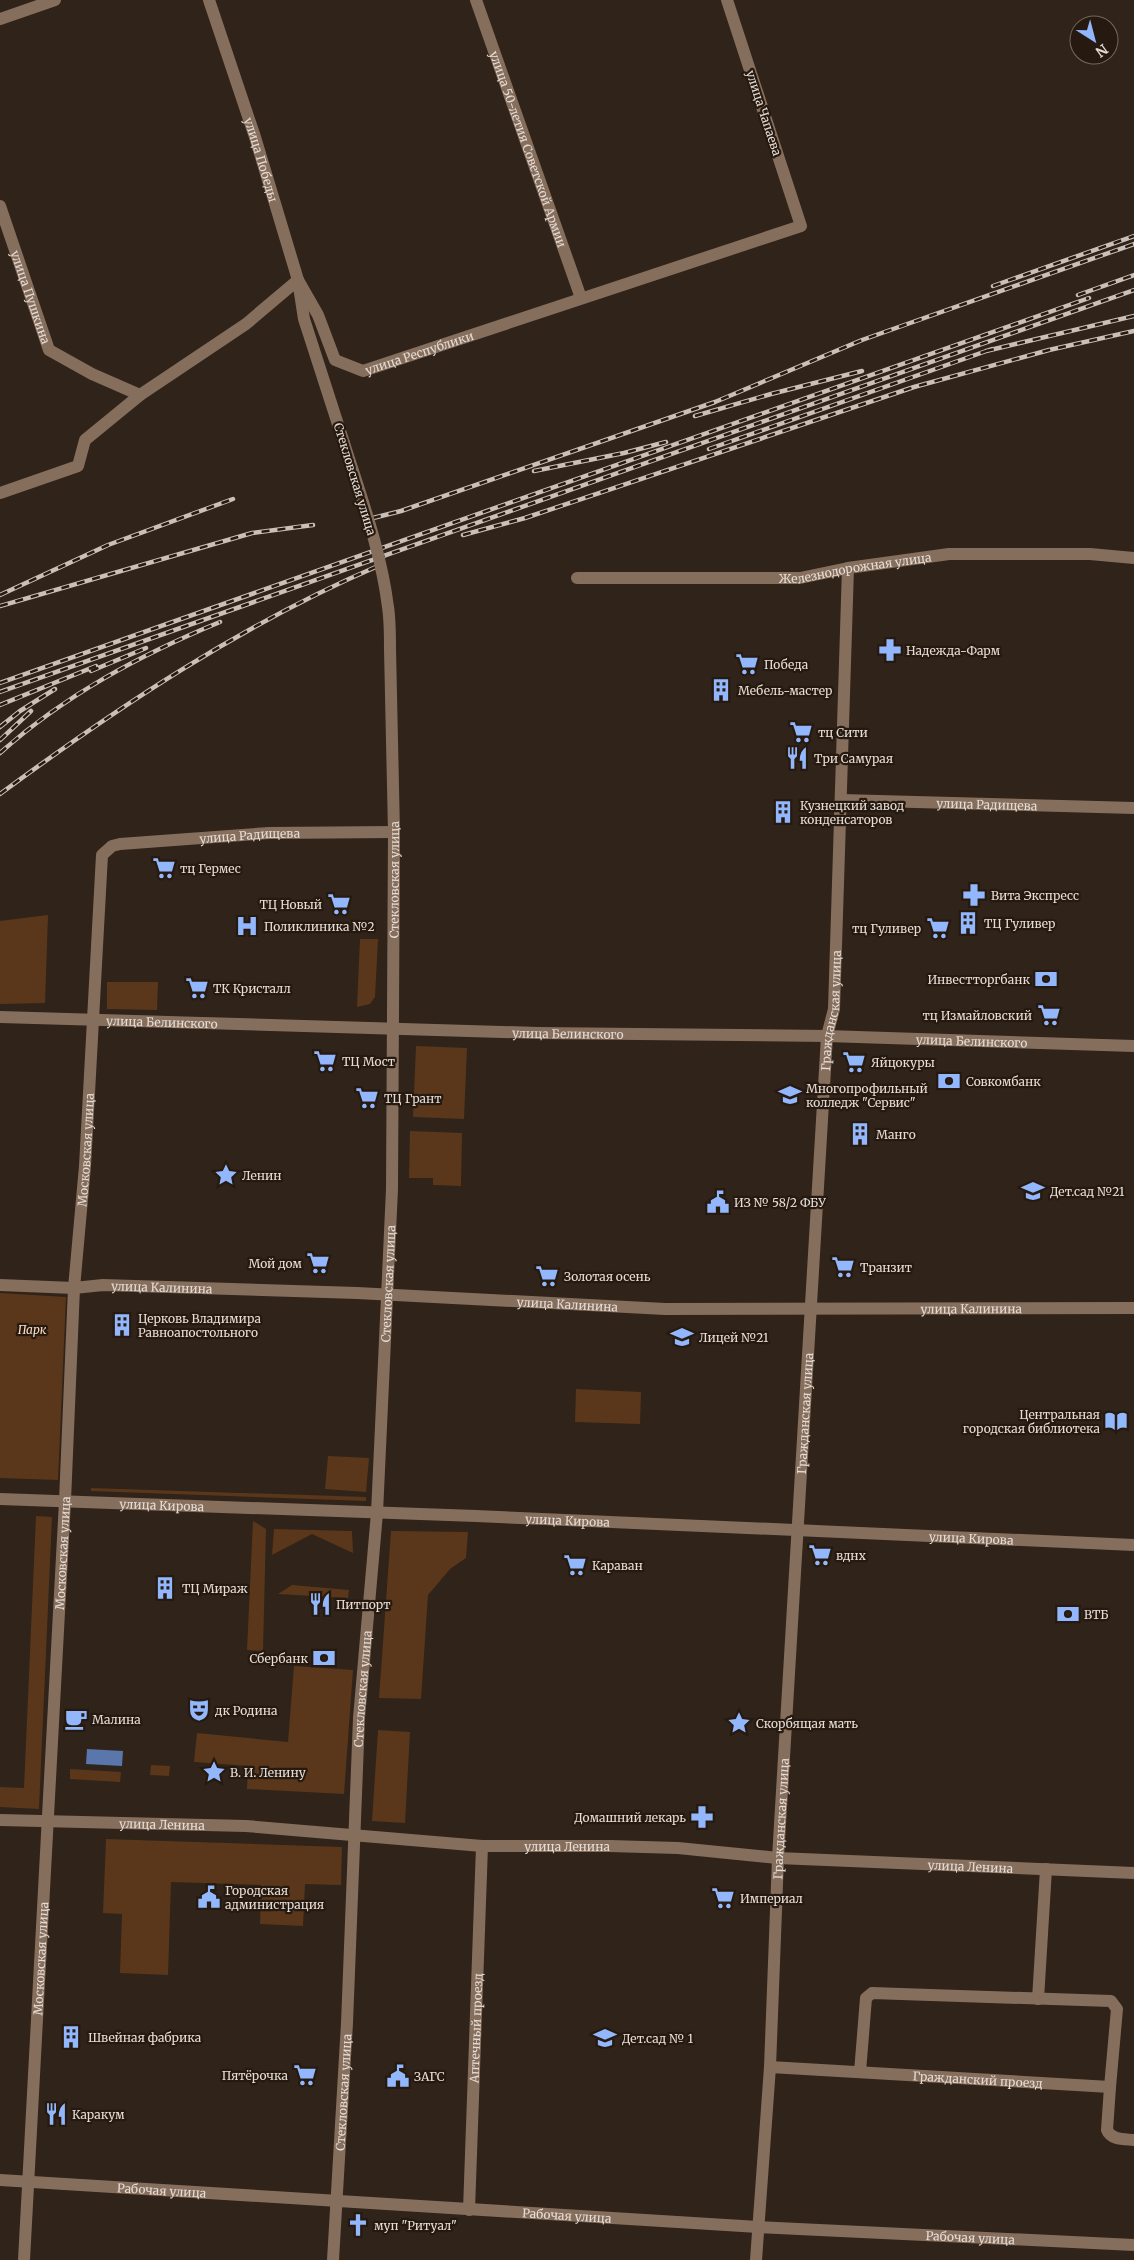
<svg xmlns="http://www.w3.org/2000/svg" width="1134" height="2260" font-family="Merriweather,serif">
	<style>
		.green { fill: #5a371a }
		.water { fill: #5a76ab }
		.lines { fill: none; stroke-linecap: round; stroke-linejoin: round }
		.minor { stroke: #866e5d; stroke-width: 12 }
		.rail-casing { stroke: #cac0b8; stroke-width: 4.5 }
		.rail { stroke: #261a10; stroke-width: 2.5; stroke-dasharray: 8; stroke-linecap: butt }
		.minor-bridge { stroke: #866e5d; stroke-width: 12 }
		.labels { text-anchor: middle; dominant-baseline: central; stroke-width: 4.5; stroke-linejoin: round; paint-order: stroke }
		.street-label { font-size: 12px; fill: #e5dcd5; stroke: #261a10 }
		.poi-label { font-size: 12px; fill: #e5dcd5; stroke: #261a10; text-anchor: start }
		.park-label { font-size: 12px; font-style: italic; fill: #fadbc3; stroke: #261a10 }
	</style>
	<rect width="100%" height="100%" fill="#302319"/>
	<path class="green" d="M 48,915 L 45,1003 L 0,1004 L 0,921 Z
		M 360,939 L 378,939 L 375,997 L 370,1004 L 357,1007 Z
		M 107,982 L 158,982 L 157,1010 L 107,1009 Z
		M 416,1046 L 467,1048 L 464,1119 L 413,1117 Z
		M 410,1131 L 462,1133 L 461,1186 L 433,1185 L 433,1178 L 409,1178 Z
		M 0,1293 L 66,1297 L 58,1480 L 0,1478 Z
		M 576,1389 L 641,1392 L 640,1424 L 575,1422 Z
		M 328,1456 L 369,1458 L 366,1492 L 325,1489 Z
		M 91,1488 L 366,1497 L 366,1501 L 91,1491 Z
		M 36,1516 L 52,1517 L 39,1809 L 0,1807 L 0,1787 L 24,1788 Z
		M 253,1521 L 266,1529 L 263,1651 L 247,1650 Z
		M 274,1529 L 352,1531 L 353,1553 L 312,1534 L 272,1555 Z
		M 391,1531 L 468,1532 L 466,1558 L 450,1569 L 428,1595 L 421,1699 L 379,1698 Z
		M 292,1585 L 349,1590 L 348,1598 L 278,1594 Z
		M 294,1666 L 353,1670 L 344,1794 L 247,1789 L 248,1766 L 194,1762 L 197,1733 L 288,1742 Z
		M 378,1730 L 410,1732 L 405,1823 L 372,1821 Z
		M 151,1765 L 170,1766 L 169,1776 L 150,1775 Z
		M 70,1769 L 121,1772 L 120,1782 L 70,1779 Z
		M 106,1839 L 342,1847 L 341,1885 L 305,1884 L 303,1926 L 260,1924 L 261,1885 L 171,1882 L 168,1975 L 120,1973 L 122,1914 L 103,1913 Z"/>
	<path class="water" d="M 87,1749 L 123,1751 L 122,1766 L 86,1764 Z"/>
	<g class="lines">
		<g class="minor">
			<path id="s1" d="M 209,0 L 255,137 L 298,280 L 304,319 L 344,443"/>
			<path id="s2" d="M 476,0 L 581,298"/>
			<path d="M 0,19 L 55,0"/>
			<path id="s3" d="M 0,206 L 49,350 L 92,374 L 140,395"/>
			<path id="s4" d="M 0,493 L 78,466 L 85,440 L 140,395 L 246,324 L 298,280 L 318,315 L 335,360 L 363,371 L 801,226 L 727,0"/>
			<path id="s5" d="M 577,578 L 800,578 L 848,568 L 949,554 L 1090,554 L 1134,558"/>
			<path id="s6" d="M 841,800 L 1134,808"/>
			<path id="s7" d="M 0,1017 L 538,1033 L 827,1036 L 1134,1046"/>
			<path id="s8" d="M 0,1285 L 74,1288 L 103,1285 L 357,1293 L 665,1309 L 1134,1308"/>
			<path id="s9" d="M 0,1499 L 476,1516 L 1134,1545"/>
			<path id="s10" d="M 0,1820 L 246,1826 L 482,1846 L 610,1846 L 678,1848 L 778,1858 L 1134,1873"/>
			<path d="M 1038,1999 L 1046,1869"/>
			<path id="s11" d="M 770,2067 L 1110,2087 L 1107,2130 C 1111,2140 1124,2139 1134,2140"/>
			<path d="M 860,2072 L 866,1998 L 872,1993 L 1111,2001 L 1117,2009 L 1110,2087"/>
			<path id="s12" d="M 0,2180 L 758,2227 L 1134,2245"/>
			<path id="s13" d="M 469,2210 L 482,1846"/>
			<path id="s14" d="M 24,2260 L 65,1501 L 74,1288 L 85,1166 L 102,855 L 112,846 L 120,844 L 269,833 L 394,832"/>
			<path id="s15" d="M 333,2260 L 347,2023 L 359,1718 L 377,1513 L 392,1189 L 394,832 L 390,649"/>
			<path id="s16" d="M 756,2260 L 770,2067 L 778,1858 L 827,1036 L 834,1009 L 848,568"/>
		</g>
		<defs>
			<path id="rail" d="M 993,286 L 1134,236
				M 1078,295 L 1134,275
				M 986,351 L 1134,316
				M 695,416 L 771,394 L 862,371
				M 709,449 L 992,349
				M 534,471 L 624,453 L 666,442
				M 373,518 L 401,511 L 715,402 L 862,340 L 1134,244
				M 463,535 L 525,518 L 914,387 L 1049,350 L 1134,331
				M 0,595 L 108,545 L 233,499
				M 0,606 L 252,533 L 313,525
				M 91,671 L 146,648
				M 0,683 L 1089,298
				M 0,692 L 1134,290
				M 0,705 L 96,666
				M 0,727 L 20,711 L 55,689
				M 0,740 L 31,711
				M 0,753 C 65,695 140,655 220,622
				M 0,794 C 118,707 243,624 378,566"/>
		</defs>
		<use href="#rail" class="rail-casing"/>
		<use href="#rail" class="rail"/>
		<path class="minor-bridge" d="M 344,443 C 361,497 381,551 388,607 C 390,620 390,635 390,649"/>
	</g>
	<defs>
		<symbol id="pharmacy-bare" viewBox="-9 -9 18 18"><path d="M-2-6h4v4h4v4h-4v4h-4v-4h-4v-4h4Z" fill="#92b7fd" stroke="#261a10" stroke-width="2.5" paint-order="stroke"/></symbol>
		<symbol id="supermarket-bare" viewBox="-9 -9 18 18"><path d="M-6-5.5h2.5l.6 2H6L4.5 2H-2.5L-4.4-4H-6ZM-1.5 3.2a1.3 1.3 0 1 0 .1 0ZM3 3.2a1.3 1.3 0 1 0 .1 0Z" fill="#92b7fd" stroke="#261a10" stroke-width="2.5" paint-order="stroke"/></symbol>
		<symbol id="building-bare" viewBox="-9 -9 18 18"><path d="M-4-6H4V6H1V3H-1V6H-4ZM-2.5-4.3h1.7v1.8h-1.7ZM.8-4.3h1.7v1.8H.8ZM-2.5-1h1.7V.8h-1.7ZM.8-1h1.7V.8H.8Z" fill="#92b7fd" stroke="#261a10" stroke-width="2.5" paint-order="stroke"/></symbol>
		<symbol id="restaurant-bare" viewBox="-9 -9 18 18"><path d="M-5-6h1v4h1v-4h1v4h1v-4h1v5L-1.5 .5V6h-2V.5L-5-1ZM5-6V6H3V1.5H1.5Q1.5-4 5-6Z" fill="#92b7fd" stroke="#261a10" stroke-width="2.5" paint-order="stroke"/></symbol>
		<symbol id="hospital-bare" viewBox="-9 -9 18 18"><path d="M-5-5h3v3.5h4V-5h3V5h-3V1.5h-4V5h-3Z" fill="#92b7fd" stroke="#261a10" stroke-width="2.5" paint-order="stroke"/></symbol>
		<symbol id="bank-bare" viewBox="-9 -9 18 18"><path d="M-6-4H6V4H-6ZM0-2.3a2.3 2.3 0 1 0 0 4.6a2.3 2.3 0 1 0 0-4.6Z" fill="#92b7fd" stroke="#261a10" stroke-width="2.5" paint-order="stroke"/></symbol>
		<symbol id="university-bare" viewBox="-9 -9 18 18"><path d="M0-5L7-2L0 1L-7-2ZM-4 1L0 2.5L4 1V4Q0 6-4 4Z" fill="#92b7fd" stroke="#261a10" stroke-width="2.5" paint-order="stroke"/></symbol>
		<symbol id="sight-bare" viewBox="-9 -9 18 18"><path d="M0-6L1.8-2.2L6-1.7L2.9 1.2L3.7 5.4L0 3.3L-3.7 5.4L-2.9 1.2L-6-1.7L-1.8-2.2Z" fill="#92b7fd" stroke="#261a10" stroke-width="2.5" paint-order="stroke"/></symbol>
		<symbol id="school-bare" viewBox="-9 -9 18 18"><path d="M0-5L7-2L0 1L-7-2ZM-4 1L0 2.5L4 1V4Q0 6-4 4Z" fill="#92b7fd" stroke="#261a10" stroke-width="2.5" paint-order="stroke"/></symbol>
		<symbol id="civic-bare" viewBox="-9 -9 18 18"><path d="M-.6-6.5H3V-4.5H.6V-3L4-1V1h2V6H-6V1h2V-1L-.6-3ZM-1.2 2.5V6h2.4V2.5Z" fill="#92b7fd" stroke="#261a10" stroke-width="2.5" paint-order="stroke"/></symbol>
		<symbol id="library-bare" viewBox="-9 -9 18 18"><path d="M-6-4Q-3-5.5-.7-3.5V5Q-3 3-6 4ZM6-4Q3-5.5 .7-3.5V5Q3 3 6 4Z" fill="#92b7fd" stroke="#261a10" stroke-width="2.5" paint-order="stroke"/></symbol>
		<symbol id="theatre-bare" viewBox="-9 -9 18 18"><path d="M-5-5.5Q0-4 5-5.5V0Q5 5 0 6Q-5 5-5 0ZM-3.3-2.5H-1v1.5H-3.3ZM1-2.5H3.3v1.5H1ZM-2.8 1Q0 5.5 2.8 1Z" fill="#92b7fd" stroke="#261a10" stroke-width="2.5" paint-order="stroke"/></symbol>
		<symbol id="cafe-bare" viewBox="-9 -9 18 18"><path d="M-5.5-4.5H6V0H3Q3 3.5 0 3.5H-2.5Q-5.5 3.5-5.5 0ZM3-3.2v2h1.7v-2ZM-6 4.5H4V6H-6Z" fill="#92b7fd" stroke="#261a10" stroke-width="2.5" paint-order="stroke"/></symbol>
		<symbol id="church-bare" viewBox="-9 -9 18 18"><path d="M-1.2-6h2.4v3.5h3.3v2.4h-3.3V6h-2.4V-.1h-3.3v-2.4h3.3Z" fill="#92b7fd" stroke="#261a10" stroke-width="2.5" paint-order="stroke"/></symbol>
	</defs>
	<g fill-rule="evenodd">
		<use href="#pharmacy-bare" x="874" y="634" width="32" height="32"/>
		<use href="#supermarket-bare" x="731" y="648" width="32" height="32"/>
		<use href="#building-bare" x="705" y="674" width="32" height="32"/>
		<use href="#supermarket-bare" x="785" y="716" width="32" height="32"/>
		<use href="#restaurant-bare" x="781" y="742" width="32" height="32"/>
		<use href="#building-bare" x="767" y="796" width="32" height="32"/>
		<use href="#supermarket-bare" x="148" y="852" width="32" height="32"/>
		<use href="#pharmacy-bare" x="958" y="879" width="32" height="32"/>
		<use href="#supermarket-bare" x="323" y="888" width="32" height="32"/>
		<use href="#building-bare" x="952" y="907" width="32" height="32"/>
		<use href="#hospital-bare" x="231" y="910" width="32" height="32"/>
		<use href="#supermarket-bare" x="922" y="912" width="32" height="32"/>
		<use href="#bank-bare" x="1030" y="963" width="32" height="32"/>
		<use href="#supermarket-bare" x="181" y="972" width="32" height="32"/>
		<use href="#supermarket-bare" x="1033" y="999" width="32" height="32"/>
		<use href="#supermarket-bare" x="309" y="1045" width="32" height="32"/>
		<use href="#supermarket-bare" x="838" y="1046" width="32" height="32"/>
		<use href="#bank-bare" x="933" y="1065" width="32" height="32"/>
		<use href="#university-bare" x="774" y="1079" width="32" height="32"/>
		<use href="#supermarket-bare" x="351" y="1082" width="32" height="32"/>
		<use href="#building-bare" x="844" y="1118" width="32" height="32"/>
		<use href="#sight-bare" x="210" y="1159" width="32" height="32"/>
		<use href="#school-bare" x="1017" y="1175" width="32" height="32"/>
		<use href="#civic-bare" x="702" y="1186" width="32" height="32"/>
		<use href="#supermarket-bare" x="302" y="1247" width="32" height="32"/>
		<use href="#supermarket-bare" x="827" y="1251" width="32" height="32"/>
		<use href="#supermarket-bare" x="531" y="1260" width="32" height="32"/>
		<use href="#building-bare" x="106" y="1309" width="32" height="32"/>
		<use href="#school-bare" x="666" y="1321" width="32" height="32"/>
		<use href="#library-bare" x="1100" y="1405" width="32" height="32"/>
		<use href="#supermarket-bare" x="804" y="1539" width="32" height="32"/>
		<use href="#supermarket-bare" x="559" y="1549" width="32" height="32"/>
		<use href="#building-bare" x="149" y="1572" width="32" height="32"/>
		<use href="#restaurant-bare" x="304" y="1588" width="32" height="32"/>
		<use href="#bank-bare" x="1052" y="1598" width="32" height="32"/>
		<use href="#bank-bare" x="308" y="1642" width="32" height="32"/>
		<use href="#theatre-bare" x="183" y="1694" width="32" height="32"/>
		<use href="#cafe-bare" x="60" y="1703" width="32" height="32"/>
		<use href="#sight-bare" x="723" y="1707" width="32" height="32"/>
		<use href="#sight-bare" x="198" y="1756" width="32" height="32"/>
		<use href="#pharmacy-bare" x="686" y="1801" width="32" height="32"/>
		<use href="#civic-bare" x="193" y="1881" width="32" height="32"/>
		<use href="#supermarket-bare" x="707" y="1882" width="32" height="32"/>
		<use href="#building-bare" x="55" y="2021" width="32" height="32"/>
		<use href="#school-bare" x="589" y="2022" width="32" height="32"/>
		<use href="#supermarket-bare" x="289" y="2059" width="32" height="32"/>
		<use href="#civic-bare" x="382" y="2060" width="32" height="32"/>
		<use href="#restaurant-bare" x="40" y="2098" width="32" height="32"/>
		<use href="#church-bare" x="342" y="2209" width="32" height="32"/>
	</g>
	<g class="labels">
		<g class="street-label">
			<text transform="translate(764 113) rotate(72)">улица Чапаева</text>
			<text stroke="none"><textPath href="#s2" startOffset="158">улица 50-летия Советской Армии</textPath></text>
			<text stroke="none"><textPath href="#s1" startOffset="168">улица Победы</textPath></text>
			<text stroke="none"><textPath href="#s3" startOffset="96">улица Пушкина</textPath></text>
			<text stroke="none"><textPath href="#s4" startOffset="554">улица Республики</textPath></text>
			<text transform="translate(355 479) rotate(73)">Стекловская улица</text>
			<text stroke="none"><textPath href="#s5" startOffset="279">Железнодорожная улица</textPath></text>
			<text stroke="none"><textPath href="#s6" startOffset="146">улица Радищева</textPath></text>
			<text stroke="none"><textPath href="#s14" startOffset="1559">улица Радищева</textPath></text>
			<text stroke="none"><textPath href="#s15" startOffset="1382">Стекловская улица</textPath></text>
			<text stroke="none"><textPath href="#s16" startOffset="1252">Гражданская улица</textPath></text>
			<text stroke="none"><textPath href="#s7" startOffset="162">улица Белинского</textPath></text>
			<text stroke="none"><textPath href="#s7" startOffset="568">улица Белинского</textPath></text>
			<text stroke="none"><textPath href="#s7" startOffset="972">улица Белинского</textPath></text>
			<text stroke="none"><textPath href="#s14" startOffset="1112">Московская улица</textPath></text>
			<text stroke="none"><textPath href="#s15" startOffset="978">Стекловская улица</textPath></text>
			<text stroke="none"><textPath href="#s8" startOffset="162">улица Калинина</textPath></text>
			<text stroke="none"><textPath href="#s8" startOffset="568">улица Калинина</textPath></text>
			<text stroke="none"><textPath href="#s8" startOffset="972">улица Калинина</textPath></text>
			<text stroke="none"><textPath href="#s16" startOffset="848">Гражданская улица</textPath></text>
			<text stroke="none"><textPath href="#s9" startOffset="162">улица Кирова</textPath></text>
			<text stroke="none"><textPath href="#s9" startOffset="568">улица Кирова</textPath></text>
			<text stroke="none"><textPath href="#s9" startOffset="972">улица Кирова</textPath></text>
			<text stroke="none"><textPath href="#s14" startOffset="708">Московская улица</textPath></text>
			<text stroke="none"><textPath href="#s15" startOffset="572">Стекловская улица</textPath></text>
			<text stroke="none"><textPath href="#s16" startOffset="442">Гражданская улица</textPath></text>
			<text stroke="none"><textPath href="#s10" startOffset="162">улица Ленина</textPath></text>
			<text stroke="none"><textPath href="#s10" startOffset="568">улица Ленина</textPath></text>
			<text stroke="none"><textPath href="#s10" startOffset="972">улица Ленина</textPath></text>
			<text stroke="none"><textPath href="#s14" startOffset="302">Московская улица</textPath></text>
			<text stroke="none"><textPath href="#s13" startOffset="182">Аптечный проезд</textPath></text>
			<text stroke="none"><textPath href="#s11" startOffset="208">Гражданский проезд</textPath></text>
			<text stroke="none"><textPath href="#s15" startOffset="168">Стекловская улица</textPath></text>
			<text stroke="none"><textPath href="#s12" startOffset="162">Рабочая улица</textPath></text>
			<text stroke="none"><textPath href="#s12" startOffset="568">Рабочая улица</textPath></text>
			<text stroke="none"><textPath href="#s12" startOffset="972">Рабочая улица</textPath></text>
		</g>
		<g class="poi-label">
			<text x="906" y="650">Надежда-Фарм</text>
			<text x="764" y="664">Победа</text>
			<text x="738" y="690">Мебель-мастер</text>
			<text x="818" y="732">тц Сити</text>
			<text x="814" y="758">Три Самурая</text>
			<text x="800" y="805">Кузнецкий завод<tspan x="800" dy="14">конденсаторов</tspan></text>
			<text x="180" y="868">тц Гермес</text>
			<text x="991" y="895">Вита Экспресс</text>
			<text x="322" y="904" text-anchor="end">ТЦ Новый</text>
			<text x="984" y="923">ТЦ Гуливер</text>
			<text x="264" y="926">Поликлиника №2</text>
			<text x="921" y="928" text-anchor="end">тц Гуливер</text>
			<text x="1030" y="979" text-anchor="end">Инвестторгбанк</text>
			<text x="213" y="988">ТК Кристалл</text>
			<text x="1032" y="1015" text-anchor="end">тц Измайловский</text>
			<text x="342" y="1061">ТЦ Мост</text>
			<text x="871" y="1062">Яйцокуры</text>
			<text x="966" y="1081">Совкомбанк</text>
			<text x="806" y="1088">Многопрофильный<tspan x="806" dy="14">колледж "Сервис"</tspan></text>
			<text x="384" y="1098">ТЦ Грант</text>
			<text x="876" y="1134">Манго</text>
			<text x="242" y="1175">Ленин</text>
			<text x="1050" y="1191">Дет.сад №21</text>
			<text x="734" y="1202">ИЗ № 58/2 ФБУ</text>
			<text x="302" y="1263" text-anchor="end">Мой дом</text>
			<text x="860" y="1267">Транзит</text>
			<text x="564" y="1276">Золотая осень</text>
			<text x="138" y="1318">Церковь Владимира<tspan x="138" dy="14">Равноапостольного</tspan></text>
			<text x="699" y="1337">Лицей №21</text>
			<text x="1100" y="1414" text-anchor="end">Центральная<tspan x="1100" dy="14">городская библиотека</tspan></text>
			<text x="836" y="1555">вднх</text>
			<text x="592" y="1565">Караван</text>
			<text x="182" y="1588">ТЦ Мираж</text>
			<text x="336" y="1604">Питпорт</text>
			<text x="1084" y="1614">ВТБ</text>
			<text x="308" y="1658" text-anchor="end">Сбербанк</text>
			<text x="215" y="1710">дк Родина</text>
			<text x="92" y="1719">Малина</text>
			<text x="756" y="1723">Скорбящая мать</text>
			<text x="230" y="1772">В. И. Ленину</text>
			<text x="686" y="1817" text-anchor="end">Домашний лекарь</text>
			<text x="225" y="1890">Городская<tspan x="225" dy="14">администрация</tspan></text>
			<text x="740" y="1898">Империал</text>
			<text x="88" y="2037">Швейная фабрика</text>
			<text x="622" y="2038">Дет.сад № 1</text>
			<text x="288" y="2075" text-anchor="end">Пятёрочка</text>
			<text x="414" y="2076">ЗАГС</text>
			<text x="72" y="2114">Каракум</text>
			<text x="374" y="2225">муп "Ритуал"</text>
		</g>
		<g class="park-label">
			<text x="32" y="1329">Парк</text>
		</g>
	</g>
	<g transform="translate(1094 40) rotate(144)"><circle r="24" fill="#261a10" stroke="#72685f"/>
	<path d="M0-4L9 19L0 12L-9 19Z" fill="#92b7fd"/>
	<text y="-8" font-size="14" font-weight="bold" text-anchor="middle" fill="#e5dcd5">N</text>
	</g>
</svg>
